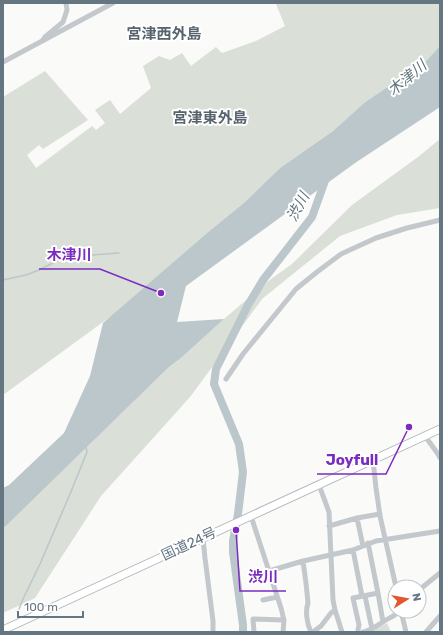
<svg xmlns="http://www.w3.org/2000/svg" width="443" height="635" font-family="Rubik,'Noto Sans JP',sans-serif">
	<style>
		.green { fill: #dadfd7 }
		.water { fill: #bbc7cb }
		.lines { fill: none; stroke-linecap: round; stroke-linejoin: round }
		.stream { stroke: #bbc7cb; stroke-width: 1.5 }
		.river { stroke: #bbc7cb; stroke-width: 8 }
		.highway-casing { stroke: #b4b9bd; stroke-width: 9 }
		.minor { stroke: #c3c8cc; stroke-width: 5 }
		.highway { stroke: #fff; stroke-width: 7 }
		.labels { text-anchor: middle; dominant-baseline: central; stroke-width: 4; stroke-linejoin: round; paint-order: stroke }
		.street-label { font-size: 14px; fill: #657683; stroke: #fff }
		.neighbourhood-label { font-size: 15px; font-weight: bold; fill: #57646e; stroke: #fff }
		.water-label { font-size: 15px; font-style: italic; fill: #60757c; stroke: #fff }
		.leader { fill: none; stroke: #7b2cbf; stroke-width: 1.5 }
		.callout-dot { fill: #7b2cbf; stroke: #fff; stroke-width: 1.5 }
		.callout-label { font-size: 15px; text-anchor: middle; font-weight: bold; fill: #7b2cbf; stroke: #fff; stroke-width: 4; stroke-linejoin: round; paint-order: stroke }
	</style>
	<rect width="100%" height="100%" fill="#fafaf8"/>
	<path class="green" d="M 279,3 L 440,3 L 440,46 L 427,60 L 364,103 L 333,131 L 280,168 L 245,202 L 207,233 L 114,314 L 3,395 L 3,97 L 45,71 L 88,120 L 43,149 L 39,145 L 27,155 L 36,168 L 92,126 L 96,130 L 105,123 L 95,110 L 110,100 L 120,114 L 151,88 L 143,66 L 159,56 L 170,60 L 182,53 L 191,66 L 216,47 L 222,53 L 256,41 L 285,26 L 276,4 Z
		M 440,139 L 440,208 L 397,215 L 340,236 L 262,299 L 190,397 L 101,496 L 35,598 L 3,613 L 3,528 L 6,526 L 169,367 L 181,358 L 224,319 L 267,282 L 292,264 L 352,205 L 418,157 Z
		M 387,623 L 391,632 L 373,632 L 373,631 Z"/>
	<path class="water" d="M 440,46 L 440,107 L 355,163 L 186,286 L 177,322 L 224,319 L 181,358 L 169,367 L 6,526 L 3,528 L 3,488 L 9,485 L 64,433 L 90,376 L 103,323 L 207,233 L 245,202 L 280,168 L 333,131 L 364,103 L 427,60 Z"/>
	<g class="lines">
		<path class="stream" d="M 3,280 L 26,275 L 39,270 L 65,257 L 119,253
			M 19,609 L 23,599 L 40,564 L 70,494 L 87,452 L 86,447"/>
		<path class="river" d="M 243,632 L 243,625 L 233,552 L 233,541 L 238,514 L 243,472 L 239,444 L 214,384 L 216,369 L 248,305 L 263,280 L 312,217 L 326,178"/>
		<defs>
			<path id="highway" d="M 3,630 L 440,429"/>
		</defs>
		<use href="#highway" class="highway-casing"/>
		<path class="minor" d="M 43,40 L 45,37 L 63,22 L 67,10 L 66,3
			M 3,62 L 113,3
			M 226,379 L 243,354 L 296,289 L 317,272 L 341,254 L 376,238 L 407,228 L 440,220
			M 425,436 L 438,454 L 440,458
			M 373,460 L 376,488 L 380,516 L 396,587
			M 319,485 L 329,512 L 333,600 L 335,610 L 342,632
			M 251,516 L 281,608 L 284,620 L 283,632
			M 357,518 L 363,546
			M 329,526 L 357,518 L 380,514
			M 203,538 L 205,558 L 213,621 L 213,632
			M 368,543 L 378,593
			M 353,550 L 362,596
			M 303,561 L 306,583 L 308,603 C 305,611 307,624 311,632
			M 269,571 L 303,561 L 353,550 L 376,541 L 440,531
			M 419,590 L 440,573
			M 365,596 L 372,629
			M 263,600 L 277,597
			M 401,611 L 406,632
			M 358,630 L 359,625 L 353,598 L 378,593 L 383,622
			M 254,632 L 253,619 L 284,620
			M 313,632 L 321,626 L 331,613 L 335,610
			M 363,632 C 372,630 378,625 386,620 C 391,617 396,615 400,611
			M 426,632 L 440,616"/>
		<use href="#highway" class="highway"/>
	</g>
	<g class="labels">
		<g class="street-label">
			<text transform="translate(189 544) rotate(-25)">国道24号</text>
		</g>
		<g class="neighbourhood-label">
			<text x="164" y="34">宮津西外島</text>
			<text x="210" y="118">宮津東外島</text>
		</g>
		<g class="water-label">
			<text transform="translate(407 78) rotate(-40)">木津川</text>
			<text transform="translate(298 207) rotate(-62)">渋川</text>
		</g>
	</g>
	<path class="leader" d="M161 293L100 269H39M409 427L386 474H317M236 530L240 591H286"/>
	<g class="callout-dot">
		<circle cx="161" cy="293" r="4"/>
		<circle cx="409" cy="427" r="4"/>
		<circle cx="236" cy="530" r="4"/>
	</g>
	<g class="callout-label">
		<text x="69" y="260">木津川</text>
		<text x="352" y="465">Joyfull</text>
		<text x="263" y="582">渋川</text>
	</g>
	<rect width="443" height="635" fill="none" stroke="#657683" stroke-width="8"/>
	<g transform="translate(407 599) rotate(79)"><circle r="19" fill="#ffffff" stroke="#c1c8cd"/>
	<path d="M0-3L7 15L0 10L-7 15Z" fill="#e4572e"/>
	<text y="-6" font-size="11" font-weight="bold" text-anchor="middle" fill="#657683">N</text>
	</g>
	<path d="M18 611v6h65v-6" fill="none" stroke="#657683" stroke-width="2"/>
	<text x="24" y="611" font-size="12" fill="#657683" stroke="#ffffff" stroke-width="3" paint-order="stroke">100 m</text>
</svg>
